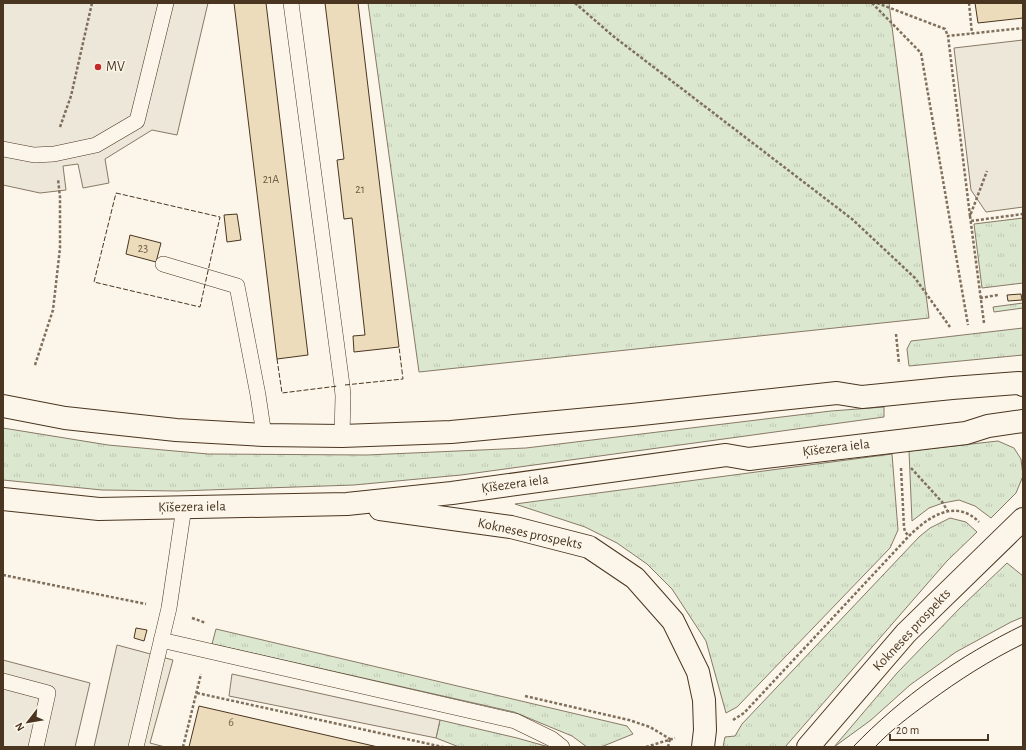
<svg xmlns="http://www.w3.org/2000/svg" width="1026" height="750" font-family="'Alegreya Sans',sans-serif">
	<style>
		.grass { fill: url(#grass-tufts); stroke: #887966 }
		.parking { fill: #ede7d9; stroke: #887966 }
		.building { fill: #ecdcbc; stroke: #4a3520 }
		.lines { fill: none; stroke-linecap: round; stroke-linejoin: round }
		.service-casing { stroke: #4a3520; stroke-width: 16 }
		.tertiary-casing { stroke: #4a3520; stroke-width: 24 }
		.path { stroke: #7f6f5c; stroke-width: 2.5; stroke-dasharray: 3 2; stroke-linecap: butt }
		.service { stroke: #fbf6e9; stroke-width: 15 }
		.tertiary { stroke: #fbf6e9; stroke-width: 22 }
		.tram { stroke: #4a3520; stroke-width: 1 }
		.fence { stroke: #4a3520; stroke-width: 1; stroke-dasharray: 5 2; stroke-linecap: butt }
		.poi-dot { fill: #c62828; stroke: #fbf6e9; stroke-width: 1.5 }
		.labels { text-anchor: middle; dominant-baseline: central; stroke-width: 3; stroke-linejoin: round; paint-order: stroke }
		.number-label { font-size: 12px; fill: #725f47 }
		.poi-label { font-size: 14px; fill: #4a3520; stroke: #fbf6e9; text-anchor: start }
		.street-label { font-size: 14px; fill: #4a3520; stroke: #fbf6e9 }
	</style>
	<defs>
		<pattern id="grass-tufts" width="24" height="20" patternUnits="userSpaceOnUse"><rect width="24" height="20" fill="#dce7d0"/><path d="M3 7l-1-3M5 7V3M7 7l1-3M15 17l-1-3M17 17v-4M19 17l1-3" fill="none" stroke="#bec7b2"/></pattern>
	</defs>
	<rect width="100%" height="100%" fill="#fbf6e9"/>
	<path class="grass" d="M 368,3 L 889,3 L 929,318 L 419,372 Z
		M 1023,218 L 1023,283 L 982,288 L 974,224 Z
		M 1023,303 L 1023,308 L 994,312 L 993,307 Z
		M 1023,328 L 1023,355 L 909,366 L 907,349 L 911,341 Z
		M 884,407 L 884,417 L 461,475 L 354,485 L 178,491 L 102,490 L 3,480 L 3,428 L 108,445 L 208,454 L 367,455 L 526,448 L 831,411 Z
		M 998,441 L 1014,448 L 1021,459 L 1023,476 L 1016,493 L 991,518 L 975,506 L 959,500 L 943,503 L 929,508 L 912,521 L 909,451 Z
		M 892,454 L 898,530 L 890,548 L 737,707 L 726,713 L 706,641 L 672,589 L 647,564 L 617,543 L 585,527 L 515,504 Z
		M 950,518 L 966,522 L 977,532 L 947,561 L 785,747 L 723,747 L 725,737 L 735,736 L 742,724 L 919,537 L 930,528 Z
		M 1007,563 L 1023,576 L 1023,617 L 1011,622 L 956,652 L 910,685 L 871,720 L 834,747 L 897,673 L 960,608 Z
		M 216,629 L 627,726 L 633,734 L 601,747 L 587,747 L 572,736 L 514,712 L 212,644 Z
		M 440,720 L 517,738 L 549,747 L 459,747 L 436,738 Z"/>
	<path class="parking" d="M 3,3 L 208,3 L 177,135 L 152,130 L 105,159 L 109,183 L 83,188 L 78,164 L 63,166 L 66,190 L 40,193 L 3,185 Z
		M 1023,40 L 1023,207 L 986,212 L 971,190 L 954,48 Z
		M 117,645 L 173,660 L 150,743 L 165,747 L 94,747 Z
		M 3,660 L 90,683 L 75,747 L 3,747 Z
		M 232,674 L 440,720 L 436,738 L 229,696 Z"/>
	<path class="building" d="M 234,3 L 266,3 L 308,355 L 277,359 Z
		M 325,3 L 358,3 L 399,347 L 354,352 L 353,336 L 365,335 L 352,218 L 344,219 L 337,160 L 344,159 Z
		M 975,3 L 1023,3 L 1023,18 L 978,23 Z
		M 237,214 L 241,240 L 227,242 L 224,215 Z
		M 130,235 L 161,243 L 156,262 L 126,254 Z
		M 1021,294 L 1022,300 L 1008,301 L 1007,295 Z
		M 136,628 L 147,630 L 144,641 L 134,638 Z
		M 199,706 L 378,747 L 189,747 Z"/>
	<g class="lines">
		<defs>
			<path id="service" d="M 291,3 L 342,385 L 343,396 L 342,436
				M 3,149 L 34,155 L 54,154 L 96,145 L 137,121 L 166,3
				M 163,264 L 237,286 L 258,395 L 264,435
				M 161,640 L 515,721 L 552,739 L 562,747
				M 3,681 L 48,693 L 36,747
				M 136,747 L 169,608 L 184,507"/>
			<path id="tertiary" d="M 3,406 L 65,418 L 176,430 L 264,435 L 342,436 L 451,432 L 632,415 L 837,393 L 862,397 L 952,388 L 1019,383 L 1023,385
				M 3,499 L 99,509 L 347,504 L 452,493 L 726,455 L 749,459 L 966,433 L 988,426 L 1023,421
				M 380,509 L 511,527 L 589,547 L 635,578 L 673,621 L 698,672 L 704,700 L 705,730 L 703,747
				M 808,747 L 906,633 L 1023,519"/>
		</defs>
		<use href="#service" class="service-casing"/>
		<use href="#tertiary" class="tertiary-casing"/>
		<path class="path" d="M 575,3 L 613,36 L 852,219 L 915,278 L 950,327
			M 872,3 L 921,53 L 968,325
			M 877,3 L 945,29 L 948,36
			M 969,3 L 972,34
			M 60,127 L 71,96 L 92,3
			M 970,216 L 948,36 L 1023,28
			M 971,221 L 1023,214
			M 980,298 L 998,295
			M 984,323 L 970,216 L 987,171
			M 896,334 L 899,364
			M 35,365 L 53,310 L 60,248 L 60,197 L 58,179
			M 901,468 L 904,527 L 905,532 L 909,536
			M 911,468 L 943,503 L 948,512
			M 3,575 L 146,604
			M 192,618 L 206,623
			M 197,693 L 443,747
			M 525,696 L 629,720 L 650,727 L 670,739
			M 733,720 L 744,713 L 909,536 C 928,517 955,498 979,522
			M 183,747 L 201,674
			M 646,747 L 675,738
			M 668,747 L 670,739"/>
		<use href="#service" class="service"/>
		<use href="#tertiary" class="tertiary"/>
		<path class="tram" d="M 853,747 C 902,696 959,656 1023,625
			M 875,747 C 891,730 910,716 929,702 C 959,680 990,660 1023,644"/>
		<path class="fence" d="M 116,193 L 220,217 L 200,307 L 94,282 Z
			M 277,359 L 282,393 L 338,386
			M 345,385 L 403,379 L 399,347"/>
	</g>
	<circle class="poi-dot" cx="98" cy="67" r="4"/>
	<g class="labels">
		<g class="number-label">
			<text x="271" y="179">21A</text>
			<text x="360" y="189">21</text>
			<text x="143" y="248">23</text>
			<text x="231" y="722">6</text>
		</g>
		<g class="poi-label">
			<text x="106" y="67">MV</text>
		</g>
		<g class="street-label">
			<text transform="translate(836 448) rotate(-7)">Ķīšezera iela</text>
			<text transform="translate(515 484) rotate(-8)">Ķīšezera iela</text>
			<text transform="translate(192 507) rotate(-1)">Ķīšezera iela</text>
			<text transform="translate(530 534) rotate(12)">Kokneses prospekts</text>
			<text transform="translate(912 630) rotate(-47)">Kokneses prospekts</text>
		</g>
	</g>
	<rect width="1026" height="750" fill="none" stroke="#4a3520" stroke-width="8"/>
	<g transform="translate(28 722) rotate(239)" stroke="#fbf6e9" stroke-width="3" paint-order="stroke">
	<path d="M0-3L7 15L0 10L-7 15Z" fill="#4a3520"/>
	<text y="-6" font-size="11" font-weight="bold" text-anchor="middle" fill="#4a3520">N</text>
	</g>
	<path d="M890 734v6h98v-6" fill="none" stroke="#4a3520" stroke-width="2"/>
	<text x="896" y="734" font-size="12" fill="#4a3520" stroke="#fbf6e9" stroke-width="3" paint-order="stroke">20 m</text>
</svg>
